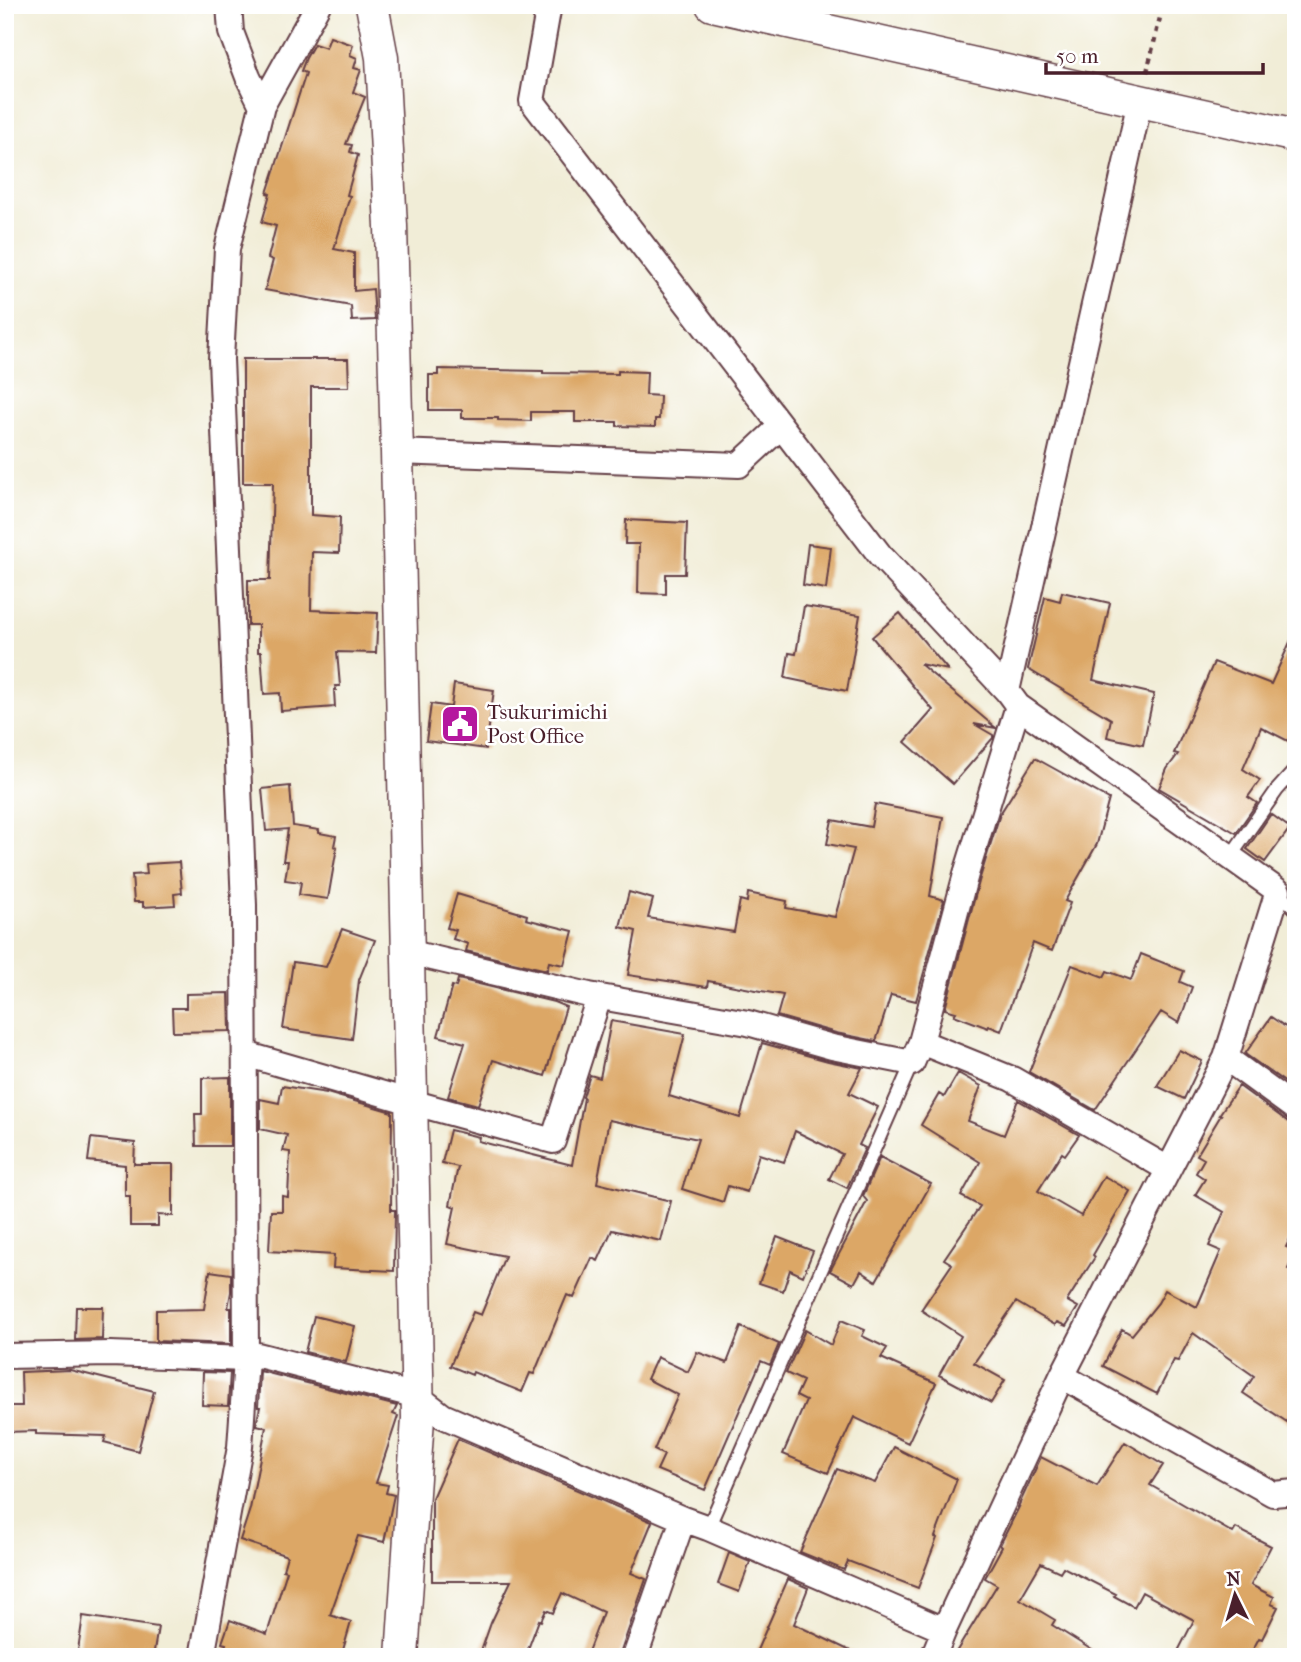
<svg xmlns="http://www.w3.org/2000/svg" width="1301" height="1662" font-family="'IM FELL French Canon',serif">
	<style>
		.building { fill: #dca766 }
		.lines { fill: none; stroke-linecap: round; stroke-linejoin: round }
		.service-casing { stroke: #633e45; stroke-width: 16 }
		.minor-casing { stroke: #633e45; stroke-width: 28 }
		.tertiary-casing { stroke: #633e45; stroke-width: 35 }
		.path { stroke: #633e45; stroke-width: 4.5; stroke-dasharray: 5 5; stroke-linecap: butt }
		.service { stroke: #fff; stroke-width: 12 }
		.minor { stroke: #fff; stroke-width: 24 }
		.tertiary { stroke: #fff; stroke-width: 32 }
		.labels { text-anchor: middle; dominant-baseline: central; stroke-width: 5; stroke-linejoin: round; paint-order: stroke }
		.poi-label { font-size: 21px; fill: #4a1f2b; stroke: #fff; text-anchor: start }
	</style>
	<rect width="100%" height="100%" fill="#fff"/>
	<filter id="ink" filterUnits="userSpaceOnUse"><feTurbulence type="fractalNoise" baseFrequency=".0143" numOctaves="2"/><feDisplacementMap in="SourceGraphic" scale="14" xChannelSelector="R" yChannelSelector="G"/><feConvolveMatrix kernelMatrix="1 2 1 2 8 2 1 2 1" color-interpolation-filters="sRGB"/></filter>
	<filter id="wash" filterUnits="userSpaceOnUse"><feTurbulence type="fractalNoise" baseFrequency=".00686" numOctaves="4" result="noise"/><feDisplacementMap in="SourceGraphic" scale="28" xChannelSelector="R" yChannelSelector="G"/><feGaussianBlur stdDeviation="1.57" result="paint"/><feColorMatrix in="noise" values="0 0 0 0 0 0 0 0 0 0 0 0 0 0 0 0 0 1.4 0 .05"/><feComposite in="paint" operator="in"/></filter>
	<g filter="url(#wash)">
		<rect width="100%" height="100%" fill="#f1edd7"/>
		<g id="blocks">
			<path class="building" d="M 330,37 L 353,45 L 350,55 L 357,58 L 354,68 L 361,70 L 353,92 L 365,97 L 346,144 L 352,145 L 350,152 L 358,155 L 347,195 L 350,196 L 334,249 L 354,253 L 354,291 L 373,289 L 375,320 L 352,321 L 351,306 L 265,290 L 273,260 L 268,258 L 276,226 L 262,222 L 270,194 L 267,193 L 306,73 L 301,71 L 306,58 L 314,44 L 326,48 Z
				M 243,359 L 348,359 L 349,387 L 311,387 L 311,515 L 340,517 L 339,553 L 312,552 L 311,610 L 378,613 L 376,653 L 337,652 L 340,686 L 335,686 L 336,690 L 334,690 L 335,707 L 281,711 L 280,693 L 264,694 L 261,652 L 258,652 L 258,625 L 248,625 L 248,580 L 270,580 L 273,483 L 243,483 Z
				M 438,369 L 543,371 L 543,373 L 618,374 L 618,371 L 647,372 L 646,395 L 660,396 L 659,419 L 655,419 L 655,427 L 617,426 L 617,422 L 575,422 L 575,412 L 531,412 L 531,421 L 498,420 L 498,418 L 462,418 L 462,410 L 429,410 L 429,375 L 438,375 Z
				M 626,520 L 687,523 L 685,574 L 666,574 L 666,594 L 638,593 L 639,544 L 625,544 Z
				M 808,544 L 831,547 L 826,589 L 803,585 Z
				M 1062,592 L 1110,603 L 1093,680 L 1154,694 L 1143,745 L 1107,737 L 1111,719 L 1028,669 L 1045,597 L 1060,601 Z
				M 804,606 L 860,615 L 847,691 L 785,678 L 789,653 L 796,654 Z
				M 900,613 L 948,670 L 920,664 L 996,728 L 974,724 L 993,735 L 993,738 L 953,784 L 905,742 L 933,710 L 872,637 Z
				M 1296,629 L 1296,745 L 1261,727 L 1243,769 L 1260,780 L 1248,797 L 1257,803 L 1236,833 L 1159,788 L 1167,769 L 1178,754 L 1174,753 L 1214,662 L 1271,684 Z
				M 454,684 L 494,690 L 486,749 L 426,741 L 431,704 L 451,707 Z
				M 1035,758 L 1109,799 L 1097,844 L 1065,901 L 1070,903 L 1052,951 L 1033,943 L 1001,1031 L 989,1026 L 988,1028 L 954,1015 L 956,1012 L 945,1009 L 980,878 L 1000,814 Z
				M 290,786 L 293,826 L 319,830 L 319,833 L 336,836 L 334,846 L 337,847 L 328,899 L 299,895 L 301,882 L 285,880 L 288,861 L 283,861 L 288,829 L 266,831 L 262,789 Z
				M 875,804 L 943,817 L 930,896 L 944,900 L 916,1001 L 891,995 L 876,1041 L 836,1033 L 777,1016 L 783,995 L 708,981 L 707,987 L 628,975 L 636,931 L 620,927 L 629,892 L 653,899 L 648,918 L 734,932 L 740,900 L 747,902 L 748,893 L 787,901 L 786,908 L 835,917 L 854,849 L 827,844 L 832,820 L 871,827 Z
				M 1271,814 L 1290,828 L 1265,862 L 1247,849 Z
				M 179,862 L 182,893 L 174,894 L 175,905 L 143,907 L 143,902 L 134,902 L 132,875 L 147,874 L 146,864 Z
				M 457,894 L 527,915 L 526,919 L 573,931 L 564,965 L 549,962 L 547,970 L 466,951 L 468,944 L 453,939 L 456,930 L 447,928 Z
				M 342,929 L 375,940 L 359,980 L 352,1039 L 283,1029 L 293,962 L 326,967 Z
				M 1141,954 L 1184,971 L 1180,982 L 1192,987 L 1179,1023 L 1161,1012 L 1095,1110 L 1029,1072 L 1072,965 L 1104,977 L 1107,971 L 1131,980 Z
				M 458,979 L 554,1002 L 566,1007 L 545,1076 L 493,1060 L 478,1105 L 448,1097 L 465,1043 L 438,1036 L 452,986 L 456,987 Z
				M 229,993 L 230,1031 L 173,1032 L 172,1008 L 186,1008 L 186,994 Z
				M 1271,1017 L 1296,1034 L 1296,1090 L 1245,1054 Z
				M 611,1021 L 685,1034 L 669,1096 L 740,1118 L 762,1043 L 828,1061 L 862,1068 L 849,1093 L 878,1107 L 859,1145 L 865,1148 L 847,1188 L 829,1179 L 842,1154 L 795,1131 L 784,1162 L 759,1154 L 747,1192 L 728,1186 L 723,1202 L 682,1189 L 698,1139 L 609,1120 L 597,1183 L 671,1201 L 661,1241 L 612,1230 L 598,1261 L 592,1258 L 574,1298 L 567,1295 L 534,1374 L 530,1373 L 522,1392 L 473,1372 L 472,1375 L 450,1366 L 473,1312 L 481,1315 L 505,1256 L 447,1244 L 455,1207 L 450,1205 L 458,1167 L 442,1163 L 450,1130 L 479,1137 L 478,1141 L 572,1165 L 584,1098 L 583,1097 L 590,1075 L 600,1078 Z
				M 1179,1050 L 1202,1061 L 1184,1099 L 1157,1086 Z
				M 958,1073 L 981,1086 L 968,1121 L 1004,1135 L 1018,1100 L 1079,1135 L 1065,1155 L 1062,1153 L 1038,1191 L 1081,1216 L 1104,1176 L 1130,1191 L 1093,1255 L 1095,1257 L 1067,1301 L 1078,1307 L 1066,1326 L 1057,1322 L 1055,1325 L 1016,1302 L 974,1363 L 1005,1380 L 991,1403 L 939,1375 L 961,1336 L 921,1310 L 952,1264 L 944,1259 L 980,1206 L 961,1196 L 980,1162 L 921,1125 L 939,1094 L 944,1097 Z
				M 230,1077 L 230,1146 L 196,1146 L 195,1114 L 202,1114 L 202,1078 Z
				M 282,1086 L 327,1093 L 392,1112 L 391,1210 L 395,1210 L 394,1271 L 333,1268 L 334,1255 L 269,1251 L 271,1211 L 282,1211 L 282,1196 L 288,1197 L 290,1152 L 283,1151 L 287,1135 L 260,1129 L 260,1099 L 279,1103 Z
				M 1239,1086 L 1287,1121 L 1296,1124 L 1296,1226 L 1286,1247 L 1296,1251 L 1288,1269 L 1296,1272 L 1296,1428 L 1243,1393 L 1254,1376 L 1193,1333 L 1178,1361 L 1174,1360 L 1157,1394 L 1103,1366 L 1122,1329 L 1132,1335 L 1158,1303 L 1165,1290 L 1197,1307 L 1221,1251 L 1209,1246 L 1224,1212 L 1195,1195 L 1205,1179 L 1196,1173 L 1204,1159 L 1197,1155 L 1221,1115 L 1219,1115 Z
				M 91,1138 L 135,1143 L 134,1164 L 173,1164 L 173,1216 L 158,1215 L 158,1226 L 130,1226 L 130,1196 L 125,1196 L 125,1165 L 88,1161 Z
				M 880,1157 L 931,1184 L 876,1281 L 861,1271 L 854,1284 L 830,1271 L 867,1201 L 863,1196 Z
				M 777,1237 L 813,1251 L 803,1276 L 790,1270 L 783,1291 L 759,1283 Z
				M 210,1271 L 231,1274 L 231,1292 L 228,1308 L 231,1308 L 231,1344 L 156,1341 L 156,1310 L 204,1309 Z
				M 76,1307 L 103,1307 L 102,1339 L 75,1340 Z
				M 314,1316 L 355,1326 L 346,1362 L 305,1352 Z
				M 841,1320 L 865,1330 L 862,1336 L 887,1348 L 881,1358 L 936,1383 L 908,1443 L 854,1417 L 828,1473 L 783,1454 L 806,1401 L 796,1396 L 803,1381 L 786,1373 L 805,1330 L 831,1345 Z
				M 741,1327 L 779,1344 L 770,1365 L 761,1361 L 705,1490 L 657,1470 L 664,1455 L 654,1450 L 678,1395 L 647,1379 L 657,1357 L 688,1372 L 697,1352 L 727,1363 Z
				M 70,1370 L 154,1391 L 138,1451 L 104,1442 L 106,1436 L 36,1434 L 36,1431 L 5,1432 L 5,1406 L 22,1406 L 21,1372 Z
				M 260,1371 L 397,1406 L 393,1414 L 398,1416 L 376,1483 L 388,1485 L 386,1493 L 394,1495 L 384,1542 L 358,1536 L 330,1615 L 351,1622 L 341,1657 L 222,1657 L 226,1644 L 222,1643 L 230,1620 L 267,1634 L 287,1571 L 283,1570 L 287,1556 L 240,1540 L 250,1509 L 266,1427 L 256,1425 L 260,1407 L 258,1407 Z
				M 203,1372 L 230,1373 L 228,1406 L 202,1405 Z
				M 458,1439 L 652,1522 L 631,1573 L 646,1579 L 619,1657 L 586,1657 L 603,1612 L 562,1593 L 553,1613 L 546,1610 L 541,1621 L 539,1620 L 525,1657 L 479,1657 L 491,1623 L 511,1581 L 432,1581 L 432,1498 Z
				M 1125,1442 L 1163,1465 L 1150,1485 L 1233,1533 L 1236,1528 L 1271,1546 L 1251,1585 L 1274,1597 L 1271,1604 L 1278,1607 L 1262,1639 L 1259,1638 L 1249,1657 L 1175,1657 L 1194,1620 L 1142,1592 L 1134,1607 L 1114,1596 L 1116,1594 L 1063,1567 L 1060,1572 L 1041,1563 L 1020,1599 L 1055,1620 L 1052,1625 L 1103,1657 L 953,1657 L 997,1585 L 985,1578 L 1002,1547 L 1000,1545 L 1019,1507 L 1018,1507 L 1041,1457 L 1097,1486 Z
				M 894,1447 L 957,1479 L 935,1537 L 937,1538 L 918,1588 L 848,1561 L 844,1570 L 800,1552 L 837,1469 L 875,1483 Z
				M 729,1553 L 750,1562 L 739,1592 L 718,1584 Z
				M 788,1579 L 808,1588 L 794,1624 L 863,1657 L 754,1657 Z
				M 83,1616 L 158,1627 L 153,1657 L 77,1657 Z"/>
		</g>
	</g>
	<g filter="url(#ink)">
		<use href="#blocks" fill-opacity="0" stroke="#633e45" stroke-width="2"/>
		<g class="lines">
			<defs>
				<path id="service" d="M 1230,857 L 1277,790 L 1296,769
					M 1278,891 L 1296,909
					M 708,1528 L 912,1063"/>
				<path id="minor" d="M 229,5 L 231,32 L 248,77 L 262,106
					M 549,5 L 532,101 L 880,555 L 1007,691 L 1018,706 L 1278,891 L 1226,1058 L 1062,1376 L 944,1630 L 933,1657
					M 397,452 L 739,465 L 781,426
					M 1007,691 L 1140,101
					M 407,952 L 589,995 L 748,1023 L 832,1047 L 912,1063 L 921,1042 L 1012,1079 L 1168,1169
					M 921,1042 L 966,874 L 1018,706
					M 245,1054 L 411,1102 L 553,1141 L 599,997
					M 1226,1058 L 1296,1109
					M 5,1356 L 110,1354 L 246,1359 L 258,1355 L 417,1396 L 443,1416 L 683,1519 L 708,1528 L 944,1630
					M 1062,1376 L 1273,1494 L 1296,1492
					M 202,1657 L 240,1447 L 246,1359 L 244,905 L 221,359 L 227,249 L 262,106 L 318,5
					M 635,1657 L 683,1519"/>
				<path id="tertiary" d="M 372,5 L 382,58 L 391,226 L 397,452 L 418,1418 L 402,1657
					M 712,5 L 1296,136"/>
			</defs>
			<use href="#service" class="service-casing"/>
			<use href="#minor" class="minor-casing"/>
			<use href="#tertiary" class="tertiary-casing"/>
			<path class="path" d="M 1147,72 L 1163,5"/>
			<use href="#service" class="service"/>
			<use href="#minor" class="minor"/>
			<use href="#tertiary" class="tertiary"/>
		</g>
	</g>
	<defs>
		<symbol id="civic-square" viewBox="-11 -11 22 22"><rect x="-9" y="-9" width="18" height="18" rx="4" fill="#b5179e" stroke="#fff"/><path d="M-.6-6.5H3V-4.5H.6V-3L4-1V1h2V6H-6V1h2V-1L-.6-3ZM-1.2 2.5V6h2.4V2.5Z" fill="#fff"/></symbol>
	</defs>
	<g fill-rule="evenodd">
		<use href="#civic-square" x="438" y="702" width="44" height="44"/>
	</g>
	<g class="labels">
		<g class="poi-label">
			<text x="487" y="712">Tsukurimichi<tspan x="487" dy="24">Post Office</tspan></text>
		</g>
	</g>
	<rect width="1301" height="1662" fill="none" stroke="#fff" stroke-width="28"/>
	<g transform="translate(1235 1595) rotate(355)" stroke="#ffffff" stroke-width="5" paint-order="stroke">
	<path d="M0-5L12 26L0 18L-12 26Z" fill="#4a1f2b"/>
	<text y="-10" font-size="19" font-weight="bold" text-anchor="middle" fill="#4a1f2b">N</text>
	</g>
	<path d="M1046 63v10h217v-10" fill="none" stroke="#4a1f2b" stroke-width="3.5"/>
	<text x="1056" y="63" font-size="21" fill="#4a1f2b" stroke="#ffffff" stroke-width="5" paint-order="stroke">50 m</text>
</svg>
